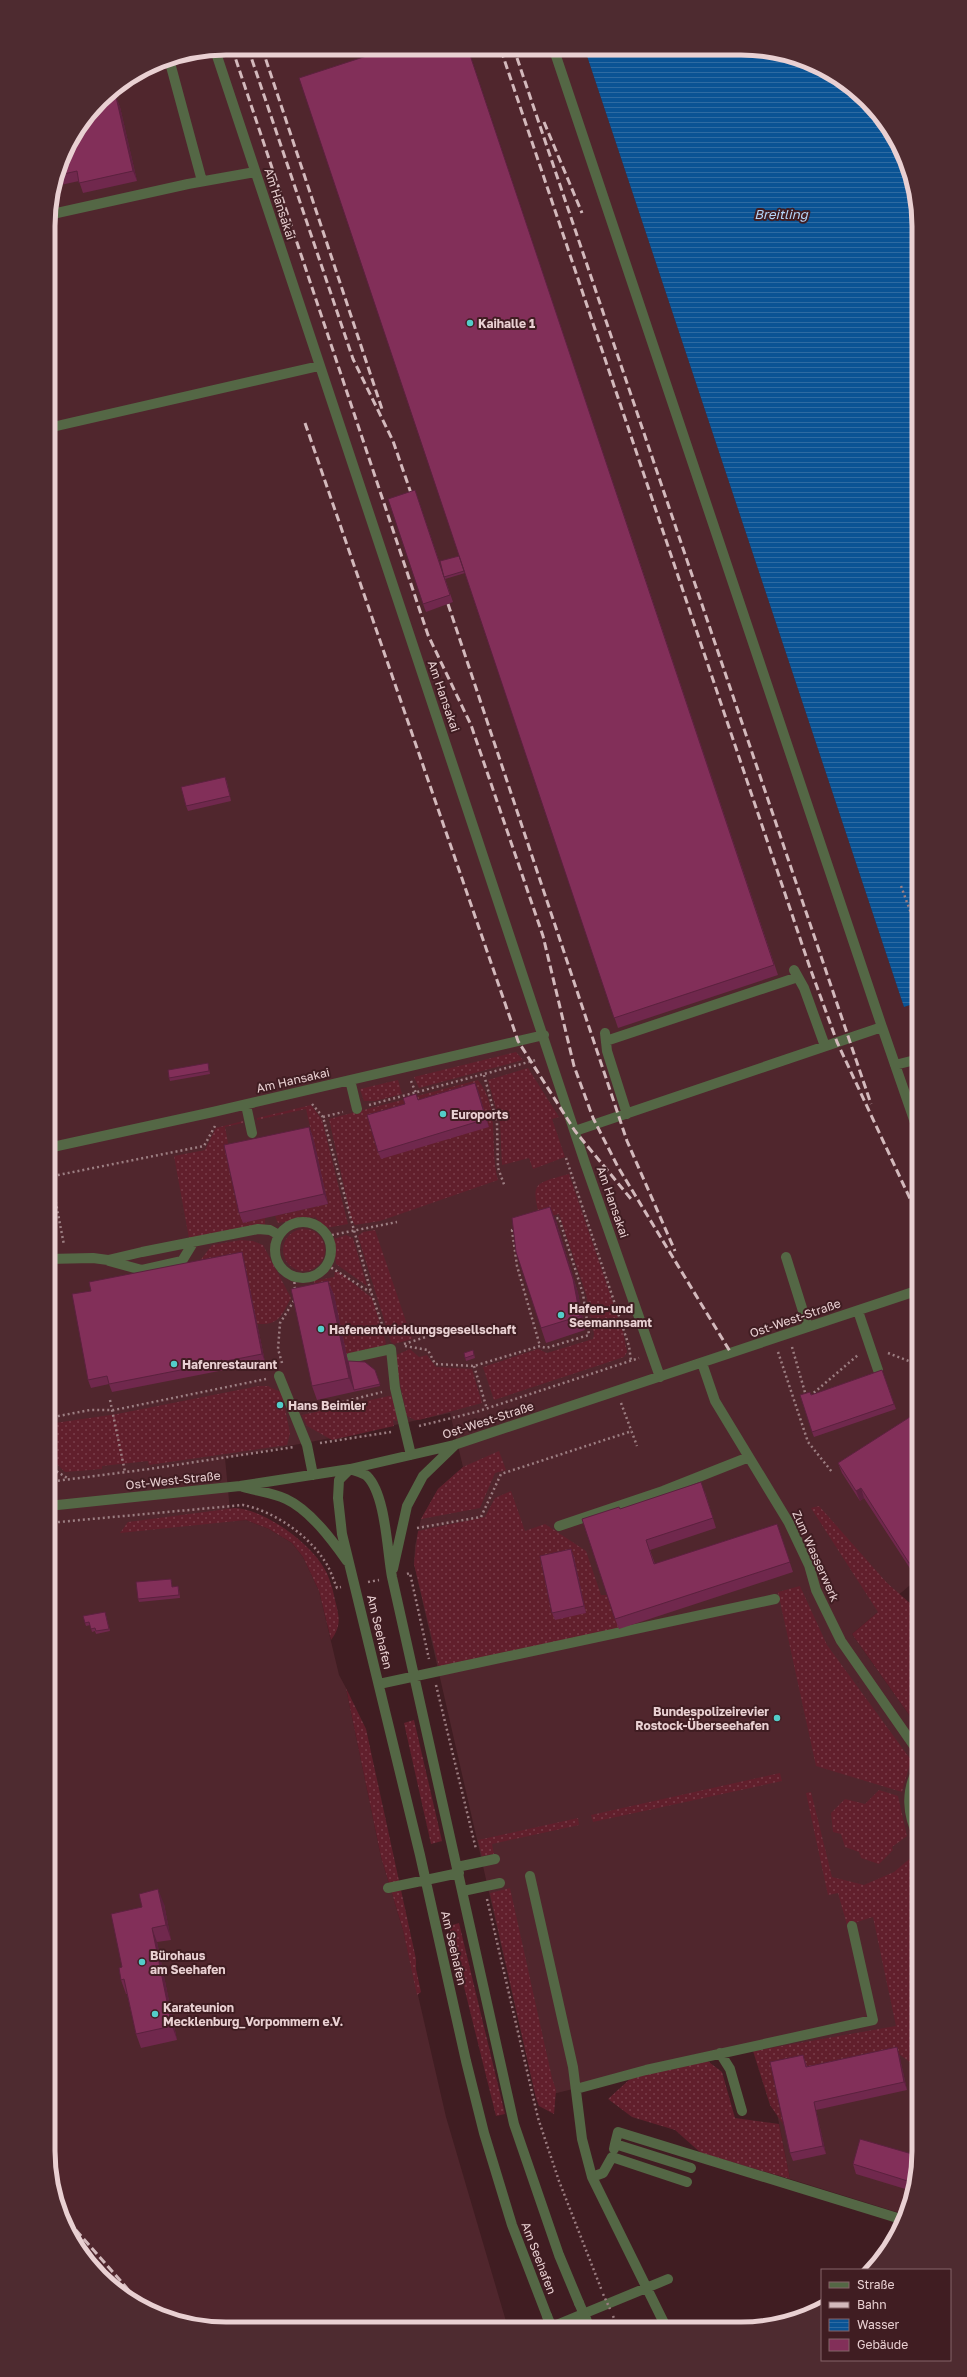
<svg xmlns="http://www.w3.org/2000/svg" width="967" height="2377" font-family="'Golos Text',sans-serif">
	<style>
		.built { fill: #50262d }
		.grass { fill: url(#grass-dots) }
		.water { fill: url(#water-rules) }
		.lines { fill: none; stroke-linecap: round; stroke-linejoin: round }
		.path { stroke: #9c7e82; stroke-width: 2.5; stroke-dasharray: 2 3; stroke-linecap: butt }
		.minor { stroke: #546745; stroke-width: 10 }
		.rail { stroke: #d3b9bc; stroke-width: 3; stroke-dasharray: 8 4; stroke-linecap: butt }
		.path-bridge { stroke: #9c7e82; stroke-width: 2.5; stroke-dasharray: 2 3; stroke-linecap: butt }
		.minor-bridge { stroke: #546745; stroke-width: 10 }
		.wall { fill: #70284d }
		.shaded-wall { fill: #5b213e }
		.building { fill: #822f59; stroke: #5b213e }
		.poi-dot { fill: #53cdc9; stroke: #401d22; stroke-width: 1.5 }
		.labels { text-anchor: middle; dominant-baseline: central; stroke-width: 4; stroke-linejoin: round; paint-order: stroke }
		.street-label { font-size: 12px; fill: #e9d0d2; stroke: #401d22 }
		.poi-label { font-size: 12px; font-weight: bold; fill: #e9d0d2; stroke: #401d22; text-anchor: start }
		.water-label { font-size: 13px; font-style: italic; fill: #b5d6fa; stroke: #401d22 }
		.rim { fill: none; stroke: #e9d0d2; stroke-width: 5 }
	</style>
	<defs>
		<pattern id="grass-dots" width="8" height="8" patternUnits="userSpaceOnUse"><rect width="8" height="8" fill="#611f2c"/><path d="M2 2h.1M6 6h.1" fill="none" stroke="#783e4a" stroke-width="1.8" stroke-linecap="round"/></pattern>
		<pattern id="water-rules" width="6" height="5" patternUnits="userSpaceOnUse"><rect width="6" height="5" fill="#0a5394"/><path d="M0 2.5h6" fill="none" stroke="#2e6ba2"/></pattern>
	</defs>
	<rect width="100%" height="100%" fill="#401d22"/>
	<path class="built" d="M 226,48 L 585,50 L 904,1007 L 919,1002 L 919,1583 L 915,1581 L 852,1634 L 919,1729 L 919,2162 L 906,2215 L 790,2179 L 763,2043 L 536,2098 L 414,1564 L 415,1546 L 421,1519 L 438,1489 L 463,1467 L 450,1413 L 358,1433 L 225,1458 L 231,1521 L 246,1520 L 269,1529 L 292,1543 L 303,1557 L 319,1591 L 339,1675 L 346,1688 L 381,1857 L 403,1930 L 446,2117 L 508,2328 L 192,2326 L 147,2310 L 109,2285 L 72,2240 L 54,2197 L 48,2151 L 48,215 L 67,147 L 109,92 L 158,61 Z"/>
	<path class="grass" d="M 516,1052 L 523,1060 L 419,1088 L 414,1077 Z
		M 528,1068 L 559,1117 L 552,1119 L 565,1157 L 533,1169 L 529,1158 L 502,1165 L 500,1123 L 488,1080 Z
		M 398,1080 L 402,1094 L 375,1101 L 364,1101 L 360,1089 Z
		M 478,1080 C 501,1108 489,1148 498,1180 L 380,1221 L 355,1225 L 351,1218 L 329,1119 Z
		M 311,1105 L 322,1120 L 348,1224 L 326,1228 L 315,1217 L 278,1223 L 275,1216 L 328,1204 L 306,1109 L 257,1120 L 257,1118 Z
		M 243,1121 L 243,1123 L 225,1127 L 243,1223 L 265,1218 L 265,1225 L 189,1238 L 174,1156 L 205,1150 L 216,1128 Z
		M 569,1174 L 623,1332 L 627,1352 L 624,1357 L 494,1400 L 483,1367 L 538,1349 L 547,1353 L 593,1339 L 594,1334 L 586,1294 L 559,1214 L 540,1219 C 531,1182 533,1184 569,1174 Z
		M283 1250a21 21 0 1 1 42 0a21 21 0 1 1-42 0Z
		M 375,1230 L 412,1339 L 394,1344 L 391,1342 L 358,1236 L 363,1232 Z
		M 346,1235 L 353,1238 L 367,1286 L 336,1264 L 334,1239 Z
		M 241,1240 L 253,1241 L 263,1245 L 291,1298 C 281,1316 280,1325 257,1324 L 244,1260 L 199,1262 L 212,1245 Z
		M 335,1272 L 339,1272 L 372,1298 L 386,1343 L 384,1346 L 346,1354 L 334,1295 L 318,1299 L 314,1281 L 334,1277 Z
		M 410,1349 L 419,1357 L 427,1355 L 436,1367 L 472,1369 L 482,1403 L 419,1420 L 415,1420 L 407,1416 L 394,1356 Z
		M 258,1386 L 268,1386 L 282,1393 L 290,1433 L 287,1445 L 149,1465 L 148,1461 L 102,1466 L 102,1469 L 65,1472 L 48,1455 L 48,1424 L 117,1414 Z
		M 389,1396 L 392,1396 L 398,1418 L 397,1421 L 393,1420 L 394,1426 L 332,1440 L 307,1426 L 302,1415 Z
		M 499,1451 L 506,1470 L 495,1473 L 480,1508 L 421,1519 L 438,1489 L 463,1467 Z
		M 511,1491 L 525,1531 L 545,1524 L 586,1551 L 601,1595 L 608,1595 L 619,1629 L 439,1667 L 414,1564 L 418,1531 L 485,1517 L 495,1498 Z
		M 819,1506 L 887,1583 L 919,1611 L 919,1729 L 852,1634 L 878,1612 L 811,1508 Z
		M 235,1508 C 264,1509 310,1543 324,1568 C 330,1578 333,1590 335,1600 C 339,1616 342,1626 331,1640 L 319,1591 L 303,1557 L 292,1543 L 269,1529 L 246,1520 L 120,1533 L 128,1522 Z
		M 800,1586 L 827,1645 L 911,1760 L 902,1792 L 816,1766 L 778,1592 Z
		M 346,1688 L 366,1729 L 416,1959 L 416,1969 L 421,1992 L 417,1995 L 403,1930 L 381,1857 Z
		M 414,1720 L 442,1841 L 431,1844 L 404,1723 Z
		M 780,1773 L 782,1781 L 593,1822 L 591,1815 Z
		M 919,1781 L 919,1821 L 913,1796 Z
		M 879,1790 L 898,1796 L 907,1836 L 892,1847 L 893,1850 L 879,1864 L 861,1858 L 859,1852 L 845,1847 L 841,1834 L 833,1832 L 831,1813 L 845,1799 L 865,1804 Z
		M 811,1792 L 832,1877 L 864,1885 L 894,1872 L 919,1851 L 919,2069 L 899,2054 L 785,2127 L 770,2105 L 753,2051 L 896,2026 L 873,1917 L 847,1925 L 838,1893 L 828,1895 L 806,1793 Z
		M 578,1818 L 579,1825 L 492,1844 L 494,1854 L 482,1856 L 478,1840 Z
		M 510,1888 L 552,2078 L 556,2090 L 554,2114 L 539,2106 L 536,2098 L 490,1893 Z
		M 459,1923 L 505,2114 L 496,2116 L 449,1926 Z
		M 705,2059 L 722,2072 L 735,2118 L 779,2124 L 790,2179 L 701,2153 L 675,2130 L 632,2117 L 608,2099 L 630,2079 Z"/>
	<path class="water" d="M 585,50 L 775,51 L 820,67 L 867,100 L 895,137 L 913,180 L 919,226 L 919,1002 L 904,1007 Z"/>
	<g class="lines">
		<path class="path" d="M 901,886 L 919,935
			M 484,1075 L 497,1123 L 498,1168 L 505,1187
			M 411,1081 L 416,1093
			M 312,1104 L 323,1117 L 371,1292 L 386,1336
			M 369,1105 L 536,1060
			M 323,1117 L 343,1112
			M 566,1158 L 629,1346 L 631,1361
			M 48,1177 L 204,1146 L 215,1126
			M 51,1177 L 64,1245
			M 517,1229 L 512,1230 L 517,1266 L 540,1346
			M 327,1236 L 397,1222
			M 327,1265 L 370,1292
			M 294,1277 L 295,1290
			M 404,1344 L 432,1335
			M 405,1346 L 428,1350 L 435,1364 L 474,1366 L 540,1346 L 546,1348 L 589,1335 L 583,1294 L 559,1218 L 552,1219
			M 792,1347 L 806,1396
			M 778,1352 L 808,1442 L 832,1472
			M 888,1353 L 919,1365
			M 282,1363 L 278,1349 L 280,1323 L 295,1299
			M 474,1366 L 487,1409
			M 810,1396 L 858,1355
			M 110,1400 L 125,1472
			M 621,1403 L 637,1446
			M 308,1411 L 382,1392
			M 48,1418 L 90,1410 L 114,1410 L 266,1379
			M 419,1426 L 476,1412 L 639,1358
			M 320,1443 L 391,1432
			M 48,1466 L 69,1479
			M 48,1482 L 149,1469 L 294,1447
			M 48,1523 L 243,1505 C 273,1511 307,1534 324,1560 C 330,1568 333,1579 337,1588 L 341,1587
			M 417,1528 L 481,1517 L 501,1474 L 632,1431
			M 407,1574 L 410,1573 L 429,1659
			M 368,1582 L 379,1580
			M 436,1685 L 476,1849
			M 487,1899 L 538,2118 L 559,2181 L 602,2291
			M 613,2316 L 618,2328"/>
		<path class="minor" d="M 215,50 L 585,1163 L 660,1377
			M 554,50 L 882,1027 L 575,1131
			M 169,59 L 202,181
			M 48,215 L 188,184 L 255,172
			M 48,428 L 319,366
			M 794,970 L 804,988 L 825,1046
			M 882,1027 L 919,1134
			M 605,1033 L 607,1051 L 627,1114
			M 606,1041 L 798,977
			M 895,1065 L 919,1059
			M 350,1080 L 357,1109
			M 246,1105 L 252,1133
			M 48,1148 L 213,1112 L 544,1035
			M275 1250a28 28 0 1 1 56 0a28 28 0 1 1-56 0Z
			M 786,1257 L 808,1327
			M 48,1259 L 93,1258 L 108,1260 L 142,1252 L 258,1229 L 270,1230 L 279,1235
			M 109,1261 L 142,1270 L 182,1261 L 193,1243
			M 858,1311 L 878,1370
			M 350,1358 L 391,1349 L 395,1388 L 411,1455
			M 702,1363 L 715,1401 L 789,1523 L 809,1565 L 816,1590 L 841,1641 L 919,1753
			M 279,1376 L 307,1445 L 313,1475
			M 350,1469 L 339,1480 L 338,1498 L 342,1534 L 420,1855 L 466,2061 L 484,2133 L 512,2225 L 547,2316
			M 350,1469 C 355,1471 363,1473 367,1476 C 386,1495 387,1551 392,1577 L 514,2124 L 559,2255 L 579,2303
			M 243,1487 C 257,1491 273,1493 286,1499 C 310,1510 332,1540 347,1561
			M 48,1506 L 240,1486 L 350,1469 L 454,1445 L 919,1290
			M 559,1526 L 663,1491 L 749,1457
			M 393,1569 L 407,1506 L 423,1476 L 454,1446
			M 379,1684 L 775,1599
			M 919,1839 C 907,1814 905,1791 919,1766
			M 457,1867 L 495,1859
			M 530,1876 L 573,2067 L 582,2139 L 592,2177 L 667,2329
			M 388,1888 L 459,1873
			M 463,1891 L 500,1883
			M 720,2053 L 730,2069 L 742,2111
			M 576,2089 L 646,2070 L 873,2020 L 852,1926
			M 615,2144 L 618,2132 L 904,2220
			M 614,2149 L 615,2144 L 691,2168
			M 592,2177 L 603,2173 L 612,2157 L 687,2182
			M 586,2319 L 590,2328
			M 549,2328 L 668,2279"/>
		<path class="rail" d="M 232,48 L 428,635 L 471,725 L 543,936 L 574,1066 L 593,1118 L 618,1167 L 731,1353
			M 248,48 L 353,359 L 393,441 L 413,499
			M 262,48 L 382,409
			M 501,50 L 809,965 L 837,1042 L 919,1218
			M 517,58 L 871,1104
			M 544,122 L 582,213
			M 305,423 L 518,1041 L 575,1131 L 631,1199
			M 448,604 L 627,1141 L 675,1251
			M 60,2212 L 147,2311"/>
		<path class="path-bridge" d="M 603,2294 L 610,2309"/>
		<path class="minor-bridge" d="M 579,2303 L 586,2319
			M 547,2316 L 552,2328"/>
	</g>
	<path class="wall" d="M 468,49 L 778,975 L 618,1028 L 465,573 L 445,579 L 444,577 L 459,556 Z
		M 116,97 L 120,107 L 137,181 L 83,193 L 79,181 L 56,186 L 66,147 Z
		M 415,490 L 453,602 L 426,612 L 423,604 Z
		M 225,777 L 227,782 L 231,801 L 188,811 L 186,806 Z
		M 208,1063 L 210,1074 L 170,1081 L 169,1078 Z
		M 478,1090 L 489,1127 L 381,1159 L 378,1152 L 418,1100 Z
		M 309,1127 L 313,1137 L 328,1204 L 243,1223 L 239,1213 Z
		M 556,1221 L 578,1293 L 585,1330 L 546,1343 L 541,1328 Z
		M 242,1252 L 244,1260 L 265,1362 L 112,1392 L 109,1384 L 91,1388 L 88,1380 L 91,1291 Z
		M 328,1281 L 334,1295 L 348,1361 L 375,1370 L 380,1386 L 317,1400 L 312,1386 Z
		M 473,1350 L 475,1358 L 466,1361 L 464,1353 Z
		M 882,1370 L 896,1409 L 814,1437 L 812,1432 L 811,1395 Z
		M 913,1415 L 913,1573 L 864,1498 L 860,1501 L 842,1473 L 838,1463 Z
		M 705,1492 L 716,1528 L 650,1550 L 655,1564 L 777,1524 L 793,1572 L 619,1629 L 615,1619 L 620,1509 Z
		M 571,1549 L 574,1557 L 586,1613 L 555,1620 L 552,1613 Z
		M 172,1581 L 172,1587 L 178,1586 L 179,1589 L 180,1598 L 139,1602 L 138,1599 Z
		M 105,1612 L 110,1631 L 96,1634 L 95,1631 L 92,1632 L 90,1625 L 86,1626 L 85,1623 Z
		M 164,1904 L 171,1940 L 157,1942 L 177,2040 L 141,2048 L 136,2034 L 127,1994 L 126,1994 L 121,1980 L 122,1967 Z
		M 899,2054 L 907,2090 L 816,2110 L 826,2154 L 793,2161 L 790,2153 L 803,2055 L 807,2066 Z
		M 919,2162 L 912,2191 L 856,2174 L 853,2164 Z"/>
	<path class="shaded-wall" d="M 116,97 L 120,107 L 137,181 L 133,171 Z
		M 475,1083 L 478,1090 L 489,1127 L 486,1119 Z
		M 309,1127 L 313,1137 L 328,1204 L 324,1194 Z
		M 550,1207 L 556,1221 L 578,1293 L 585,1330 L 580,1316 Z
		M 242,1252 L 244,1260 L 265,1362 L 262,1354 Z
		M 328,1281 L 334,1295 L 354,1390 L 349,1378 Z
		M 861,1488 L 864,1498 L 860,1501 L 856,1491 Z
		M 571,1549 L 574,1557 L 586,1613 L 584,1606 Z
		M 919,1557 L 919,1569 L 913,1573 L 909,1563 Z
		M 158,1889 L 164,1904 L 171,1940 L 166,1925 Z
		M 152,1928 L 157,1942 L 177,2040 L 172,2026 Z
		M 897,2047 L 899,2054 L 907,2090 L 904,2082 Z
		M 814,2102 L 816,2110 L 826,2154 L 823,2146 Z"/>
	<path class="building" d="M 388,49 L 468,49 L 774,965 L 614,1018 L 299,78 Z
		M 116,97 L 133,171 L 79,183 L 77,171 L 59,175 L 66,147 L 103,100 Z
		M 415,490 L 450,595 L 423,604 L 388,499 Z
		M 459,556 L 464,571 L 444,577 L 440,561 Z
		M 225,777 L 230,796 L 186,806 L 181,787 Z
		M 208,1063 L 209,1071 L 169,1078 L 168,1070 Z
		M 475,1083 L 486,1119 L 378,1152 L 367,1115 L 405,1104 L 403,1098 L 416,1094 L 418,1100 Z
		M 309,1127 L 324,1194 L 239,1213 L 224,1145 Z
		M 550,1207 L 573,1279 L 580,1316 L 541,1328 L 516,1252 L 512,1218 Z
		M 242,1252 L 262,1354 L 109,1384 L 107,1376 L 88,1380 L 72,1294 L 91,1291 L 89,1282 Z
		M 328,1281 L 349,1378 L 312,1386 L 291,1289 Z
		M 473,1350 L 474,1355 L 465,1358 L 464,1353 Z
		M 348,1361 L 365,1362 L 375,1370 L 380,1384 L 354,1390 Z
		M 882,1370 L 894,1404 L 812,1432 L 800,1395 L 810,1392 L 811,1395 Z
		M 913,1415 L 919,1423 L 919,1557 L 909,1563 L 861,1488 L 856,1491 L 838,1463 Z
		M 701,1482 L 713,1518 L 646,1540 L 654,1564 L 777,1524 L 790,1562 L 615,1619 L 582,1519 L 619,1507 L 620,1509 Z
		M 571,1549 L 584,1606 L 552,1613 L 540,1556 Z
		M 171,1579 L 172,1587 L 178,1586 L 179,1595 L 138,1599 L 136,1582 Z
		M 105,1612 L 109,1629 L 96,1631 L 95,1628 L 91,1629 L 89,1622 L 85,1623 L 83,1616 Z
		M 158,1889 L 166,1925 L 152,1928 L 172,2026 L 136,2034 L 124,1979 L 121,1980 L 119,1968 L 122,1967 L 111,1914 L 142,1907 L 139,1894 Z
		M 897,2047 L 904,2082 L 814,2102 L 823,2146 L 790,2153 L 770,2062 L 803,2055 L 806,2067 Z
		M 860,2139 L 919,2156 L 919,2162 L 914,2183 L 853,2164 Z"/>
	<g class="poi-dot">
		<circle cx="470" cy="323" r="4"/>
		<circle cx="443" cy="1114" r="4"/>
		<circle cx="561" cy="1315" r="4"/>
		<circle cx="321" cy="1329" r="4"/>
		<circle cx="174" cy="1364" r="4"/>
		<circle cx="280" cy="1405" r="4"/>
		<circle cx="777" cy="1718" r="4"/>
		<circle cx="142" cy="1962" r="4"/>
		<circle cx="155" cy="2014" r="4"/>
	</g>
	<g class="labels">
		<g class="street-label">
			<text transform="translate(280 204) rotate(72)">Am Hansakai</text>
			<text transform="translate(444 696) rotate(71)">Am Hansakai</text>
			<text transform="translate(293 1080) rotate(-13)">Am Hansakai</text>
			<text transform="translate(613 1202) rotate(71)">Am Hansakai</text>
			<text transform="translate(795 1318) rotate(-19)">Ost-West-Straße</text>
			<text transform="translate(488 1420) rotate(-18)">Ost-West-Straße</text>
			<text transform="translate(173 1480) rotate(-6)">Ost-West-Straße</text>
			<text transform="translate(816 1556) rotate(66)">Zum Wasserwerk</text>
			<text transform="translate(380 1632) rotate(77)">Am Seehafen</text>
			<text transform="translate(454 1948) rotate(77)">Am Seehafen</text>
			<text transform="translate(539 2258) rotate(69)">Am Seehafen</text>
		</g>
		<g class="poi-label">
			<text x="478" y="323">Kaihalle 1</text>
			<text x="451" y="1114">Euroports</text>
			<text x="569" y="1308">Hafen- und<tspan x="569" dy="14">Seemannsamt</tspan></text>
			<text x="329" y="1329">Hafenentwicklungsgesellschaft</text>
			<text x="182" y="1364">Hafenrestaurant</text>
			<text x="288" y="1405">Hans Beimler</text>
			<text x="769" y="1711" text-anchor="end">Bundespolizeirevier<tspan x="769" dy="14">Rostock-Überseehafen</tspan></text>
			<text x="150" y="1955">Bürohaus<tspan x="150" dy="14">am Seehafen</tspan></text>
			<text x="163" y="2007">Karateunion<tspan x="163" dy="14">Mecklenburg_Vorpommern e.V.</tspan></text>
		</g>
		<g class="water-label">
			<text x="781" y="214">Breitling</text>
		</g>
	</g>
	<path d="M0 0H967V2377H0ZM226 55H741A171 171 0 0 1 912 226V2151A171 171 0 0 1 741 2322H226A171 171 0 0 1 55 2151V226A171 171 0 0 1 226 55Z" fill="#4e2b30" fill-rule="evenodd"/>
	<path class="rim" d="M226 55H741A171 171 0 0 1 912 226V2151A171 171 0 0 1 741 2322H226A171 171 0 0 1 55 2151V226A171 171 0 0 1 226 55Z"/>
	<rect x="821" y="2269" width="130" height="92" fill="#401d22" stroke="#846568"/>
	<rect x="829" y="2282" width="20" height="6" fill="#546745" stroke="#846568"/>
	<text x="857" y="2289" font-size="12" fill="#e9d0d2">Straße</text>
	<rect x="829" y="2302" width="20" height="6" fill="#d3b9bc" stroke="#846568"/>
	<text x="857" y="2309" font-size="12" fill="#e9d0d2">Bahn</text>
	<rect x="829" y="2319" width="20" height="12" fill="url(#water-rules)" stroke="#846568"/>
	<text x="857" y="2329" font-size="12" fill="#e9d0d2">Wasser</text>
	<rect x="829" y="2339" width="20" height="12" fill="#822f59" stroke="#846568"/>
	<text x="857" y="2349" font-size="12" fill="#e9d0d2">Gebäude</text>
</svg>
